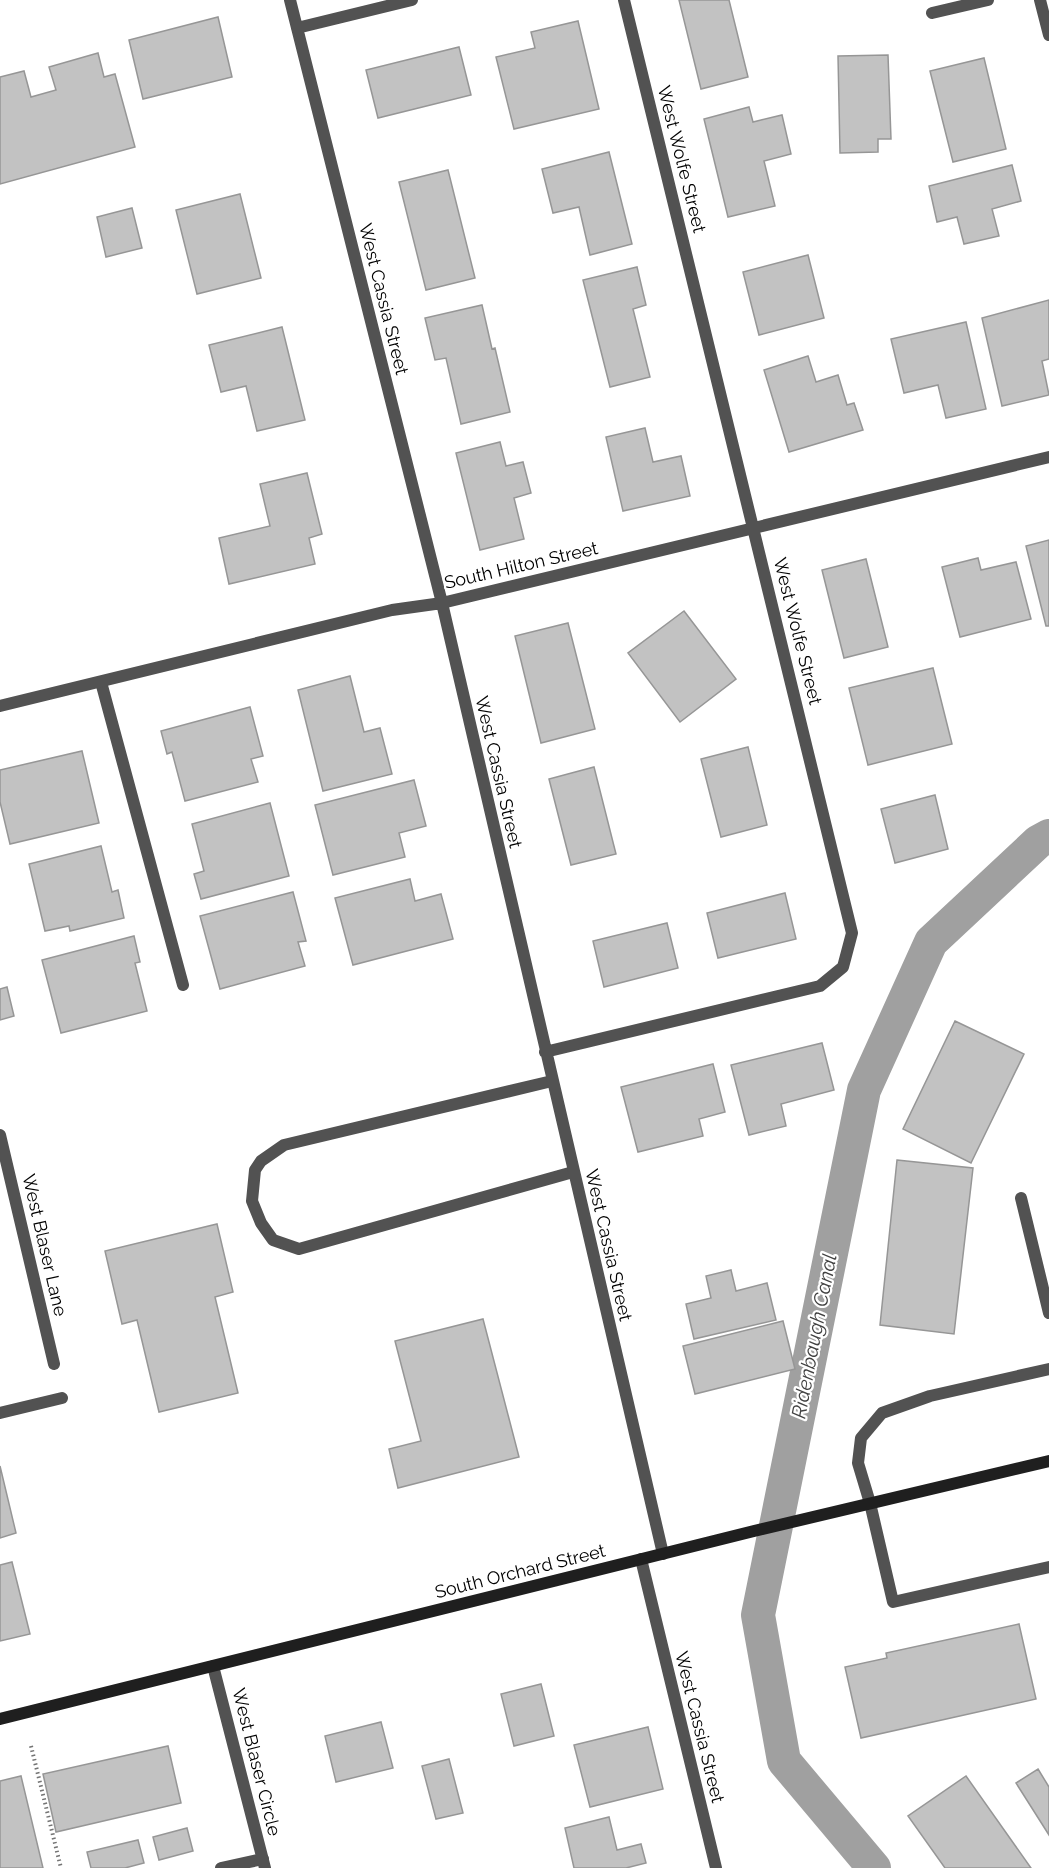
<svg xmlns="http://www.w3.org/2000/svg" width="1049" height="1868" font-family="Raleway,sans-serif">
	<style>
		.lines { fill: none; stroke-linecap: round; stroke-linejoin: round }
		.canal { stroke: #a0a0a0; stroke-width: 34 }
		.building { fill: #c2c2c2; stroke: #969696; stroke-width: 1.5 }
		.path { stroke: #747474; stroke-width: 4; stroke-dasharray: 1.5 3; stroke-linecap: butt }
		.lane { stroke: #525252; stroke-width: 12 }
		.street { stroke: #525252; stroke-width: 12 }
		.secondary { stroke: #1f1f1f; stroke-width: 12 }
		.labels { text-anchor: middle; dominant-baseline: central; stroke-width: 4.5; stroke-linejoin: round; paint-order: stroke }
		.street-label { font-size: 18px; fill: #000; stroke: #fff }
		.water-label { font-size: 20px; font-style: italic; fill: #414141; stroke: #fff }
	</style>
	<rect width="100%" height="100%" fill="#fff"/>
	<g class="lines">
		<path class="canal" d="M 874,1868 L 784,1761 L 758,1615 L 864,1090 L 931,942 L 1038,842 L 1049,836"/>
	</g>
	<path class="building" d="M 679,0 L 729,0 L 748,77 L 701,89 Z
		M 218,17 L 232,77 L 143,99 L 129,40 Z
		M 578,21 L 599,109 L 514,129 L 496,57 L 535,48 L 531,32 Z
		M 459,47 L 471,95 L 378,118 L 366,70 Z
		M 98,53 L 104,77 L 115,74 L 135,147 L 0,184 L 0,77 L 24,71 L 31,97 L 56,90 L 49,67 Z
		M 888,55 L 891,139 L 878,139 L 878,152 L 840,153 L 838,56 Z
		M 984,58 L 1006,149 L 953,162 L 930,71 Z
		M 749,107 L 753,122 L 782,115 L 791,154 L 764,161 L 775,206 L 728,217 L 704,119 Z
		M 609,152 L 632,244 L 590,255 L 579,207 L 553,213 L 542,169 Z
		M 1012,165 L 1021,201 L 992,209 L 999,236 L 964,244 L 957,217 L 937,222 L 929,186 Z
		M 448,170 L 475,278 L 426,290 L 399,182 Z
		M 240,194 L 261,278 L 197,294 L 176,210 Z
		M 132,208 L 142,248 L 106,257 L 97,217 Z
		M 808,255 L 824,318 L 759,335 L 743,272 Z
		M 637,267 L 646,305 L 633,309 L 650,377 L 610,387 L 583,280 Z
		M 1049,300 L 1049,359 L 1042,361 L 1049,395 L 1002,406 L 982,318 Z
		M 482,305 L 492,349 L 495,348 L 510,412 L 461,424 L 446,358 L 435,360 L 425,318 Z
		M 966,322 L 986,409 L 946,418 L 938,385 L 904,393 L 891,339 Z
		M 282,327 L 305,420 L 257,431 L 246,386 L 221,392 L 209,345 Z
		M 808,356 L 816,382 L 838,375 L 847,405 L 854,403 L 863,430 L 789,452 L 764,370 Z
		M 645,428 L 653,462 L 681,456 L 690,496 L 623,511 L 606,437 Z
		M 500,442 L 506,466 L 523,462 L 531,493 L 514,498 L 524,539 L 480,550 L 456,453 Z
		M 307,473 L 322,534 L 309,538 L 315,564 L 229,584 L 219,538 L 270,526 L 260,484 Z
		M 1049,540 L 1049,626 L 1046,626 L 1026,546 Z
		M 978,558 L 981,570 L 1016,562 L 1031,619 L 960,637 L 942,567 Z
		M 866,559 L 888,647 L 844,658 L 822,570 Z
		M 684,611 L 736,679 L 680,722 L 628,653 Z
		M 568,623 L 595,729 L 541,743 L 515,636 Z
		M 933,668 L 952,744 L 868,765 L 849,688 Z
		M 350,676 L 364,732 L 380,728 L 392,774 L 323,791 L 298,690 Z
		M 250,707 L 263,756 L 251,759 L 258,782 L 185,801 L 172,752 L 167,754 L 161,731 Z
		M 748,747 L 767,825 L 721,837 L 701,759 Z
		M 82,751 L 99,823 L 10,844 L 0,802 L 0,770 Z
		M 594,767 L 616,854 L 571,865 L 549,779 Z
		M 414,780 L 426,826 L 399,833 L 405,857 L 333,875 L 315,805 Z
		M 935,795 L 948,849 L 895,863 L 881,809 Z
		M 270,803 L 289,876 L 201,899 L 194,874 L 204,871 L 192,824 Z
		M 101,846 L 112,892 L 118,890 L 124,918 L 70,931 L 69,926 L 45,931 L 29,864 Z
		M 410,879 L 415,901 L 441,894 L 453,939 L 353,965 L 335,898 Z
		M 293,892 L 306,941 L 298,942 L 305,966 L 220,989 L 200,916 Z
		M 785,893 L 796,939 L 718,958 L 707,913 Z
		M 667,923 L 678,968 L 604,987 L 593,941 Z
		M 134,936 L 140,962 L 135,963 L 147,1011 L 61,1033 L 42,960 Z
		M 7,987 L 14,1016 L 0,1020 L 0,989 Z
		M 955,1021 L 1024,1054 L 971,1163 L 903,1129 Z
		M 822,1043 L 834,1090 L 781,1104 L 786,1126 L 749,1135 L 731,1065 Z
		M 713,1064 L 725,1112 L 699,1119 L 703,1136 L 638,1152 L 621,1087 Z
		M 897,1160 L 973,1168 L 954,1334 L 880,1325 Z
		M 217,1224 L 233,1292 L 215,1297 L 238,1393 L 159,1412 L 137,1320 L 122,1324 L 105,1251 Z
		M 731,1270 L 736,1291 L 767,1283 L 776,1320 L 694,1339 L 686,1304 L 711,1298 L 706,1276 Z
		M 483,1319 L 519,1457 L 398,1488 L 389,1449 L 421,1441 L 395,1341 Z
		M 783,1321 L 795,1369 L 695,1394 L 683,1346 Z
		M 0,1466 L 16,1533 L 0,1538 Z
		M 12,1562 L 30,1634 L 0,1641 L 0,1565 Z
		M 1019,1624 L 1036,1699 L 861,1738 L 845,1667 L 887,1658 L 886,1653 Z
		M 541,1684 L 554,1736 L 514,1746 L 501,1694 Z
		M 381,1722 L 393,1768 L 336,1782 L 325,1736 Z
		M 648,1727 L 663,1789 L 590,1807 L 574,1745 Z
		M 168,1746 L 181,1803 L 56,1832 L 43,1774 Z
		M 449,1759 L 463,1813 L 436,1819 L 422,1766 Z
		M 1038,1769 L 1049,1787 L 1049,1835 L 1016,1783 Z
		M 21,1776 L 43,1868 L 0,1868 L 0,1781 Z
		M 966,1776 L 1031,1868 L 945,1868 L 908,1816 Z
		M 609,1817 L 617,1850 L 641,1844 L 646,1863 L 626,1868 L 574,1868 L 565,1828 Z
		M 187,1828 L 193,1851 L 159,1860 L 153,1837 Z
		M 138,1840 L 144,1863 L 125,1868 L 91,1868 L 87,1852 Z"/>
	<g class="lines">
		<path class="path" d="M 31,1746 L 61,1868"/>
		<path class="lane" d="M 101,682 L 183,985
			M 552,1081 L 284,1145 L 261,1161 L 255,1170 L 252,1201 L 261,1223 L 273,1240 L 299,1249 L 573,1172
			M 1021,1198 L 1049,1313
			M 1049,1369 L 930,1396 L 882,1413 L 861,1438 L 858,1463 L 870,1503 L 893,1602 L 1049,1567
			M 0,1413 L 62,1398
			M 221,1868 L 263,1859"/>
		<path class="street" d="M 290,0 L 442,603 L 663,1554
			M 1040,0 L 1049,35
			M 932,13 L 988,0
			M 297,28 L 412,0
			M 0,706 L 392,610 L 442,603 L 1049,457
			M 545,1052 L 820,986 L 843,967 L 852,933 L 624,0
			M 0,1135 L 54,1364
			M 641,1559 L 716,1868
			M 213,1666 L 265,1868"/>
		<path class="secondary" d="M 0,1719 L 754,1531 L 1049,1461"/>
	</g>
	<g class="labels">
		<g class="street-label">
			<text transform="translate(682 159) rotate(76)">West Wolfe Street</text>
			<text transform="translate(384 299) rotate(76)">West Cassia Street</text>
			<text transform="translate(521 565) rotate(-13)">South Hilton Street</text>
			<text transform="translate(798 631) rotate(76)">West Wolfe Street</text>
			<text transform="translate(499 772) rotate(77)">West Cassia Street</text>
			<text transform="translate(45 1245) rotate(77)">West Blaser Lane</text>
			<text transform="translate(609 1245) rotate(77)">West Cassia Street</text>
			<text transform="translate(520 1571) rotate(-14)">South Orchard Street</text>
			<text transform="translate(700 1727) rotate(76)">West Cassia Street</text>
			<text transform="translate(257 1762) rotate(76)">West Blaser Circle</text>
		</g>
		<g class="water-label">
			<text transform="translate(814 1336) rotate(-79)">Ridenbaugh Canal</text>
		</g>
	</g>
</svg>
